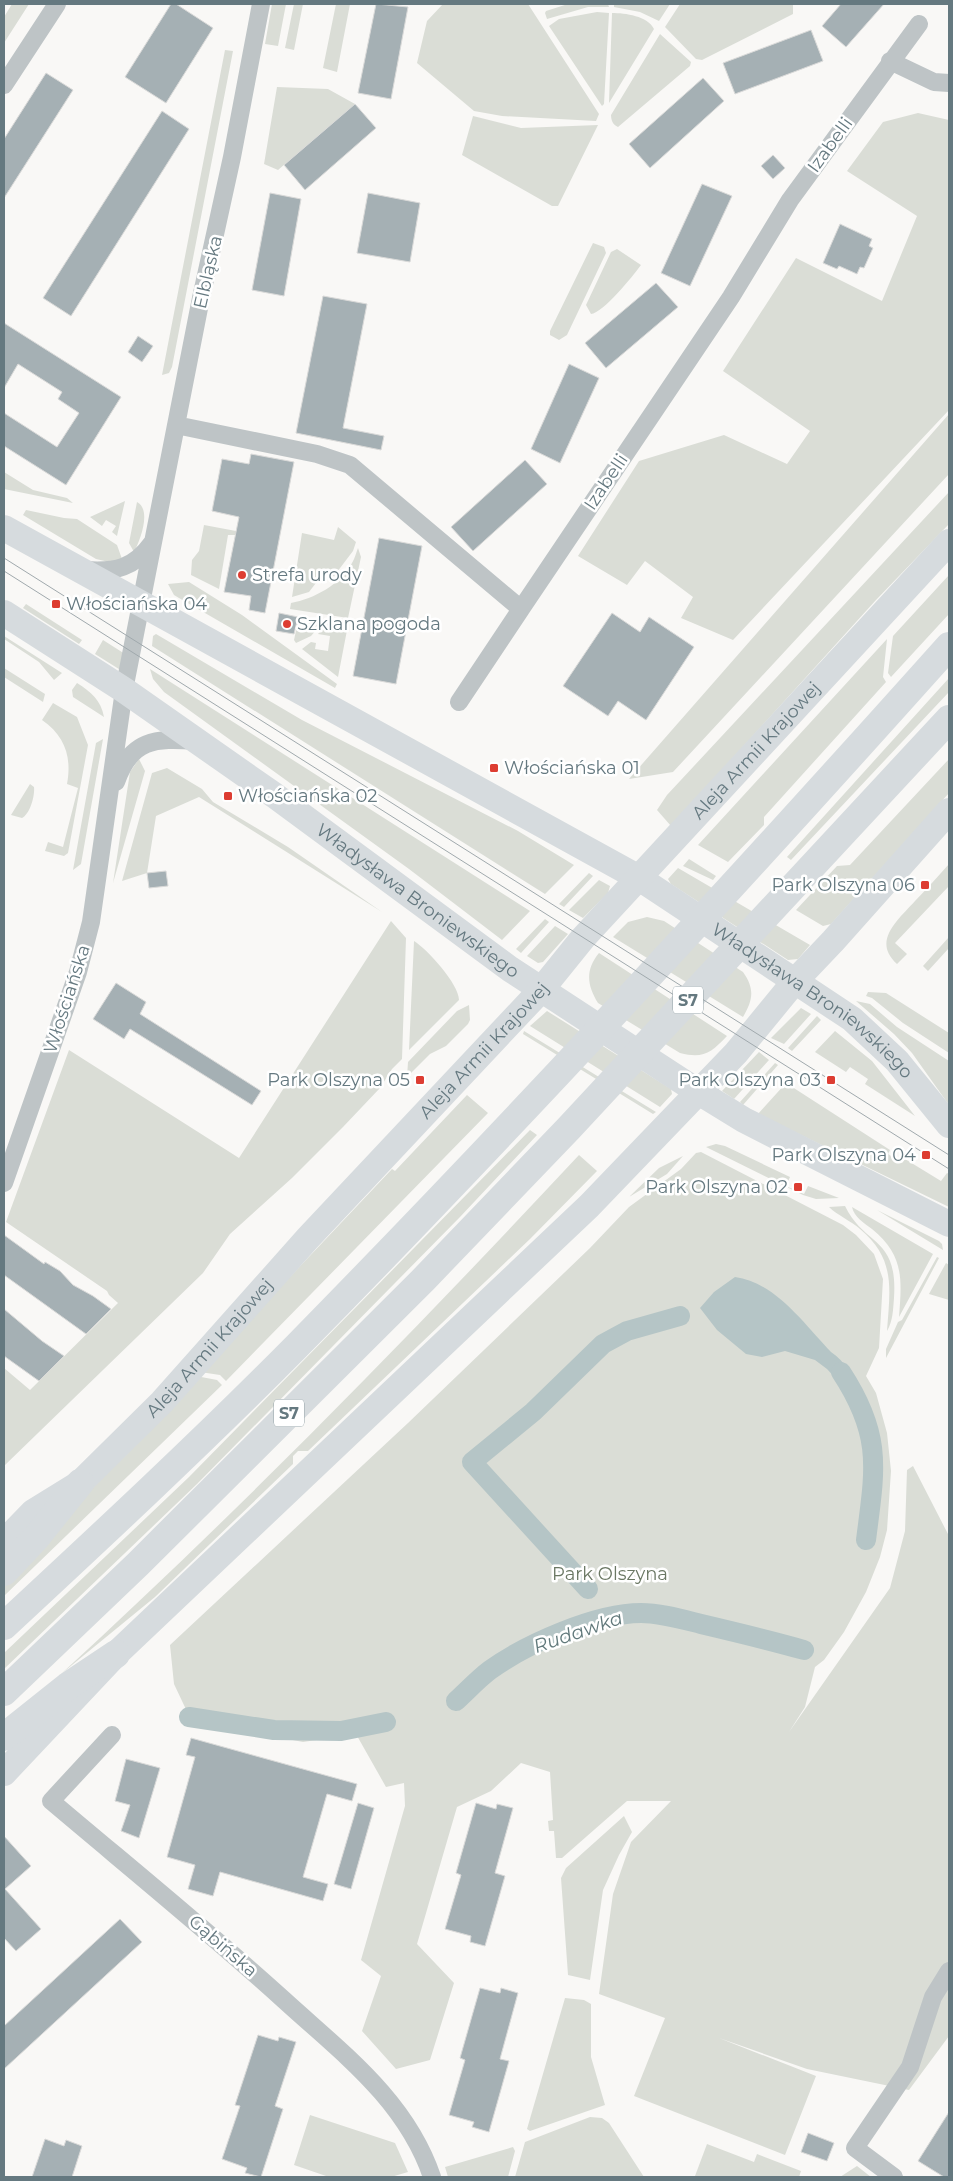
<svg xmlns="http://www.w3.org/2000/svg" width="953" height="2181" font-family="Montserrat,sans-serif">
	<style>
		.green { fill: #daddd6 }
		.water { fill: #b5c5c6 }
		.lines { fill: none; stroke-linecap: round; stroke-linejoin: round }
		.canal { stroke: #b5c5c6; stroke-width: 20 }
		.building { fill: #a5b0b4; stroke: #dadad9 }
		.minor { stroke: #bec4c6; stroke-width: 18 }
		.secondary { stroke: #d6dbde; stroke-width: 26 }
		.motorway { stroke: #d6dbde; stroke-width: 28 }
		.tram { stroke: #a0a9ad; stroke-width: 1 }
		.poi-dot { fill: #dd3d32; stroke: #fff; stroke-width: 2 }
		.labels { text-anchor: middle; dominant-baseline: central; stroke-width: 5; stroke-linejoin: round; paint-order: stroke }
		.shield { fill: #fff; stroke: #93a1a6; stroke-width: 1 }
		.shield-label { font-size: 16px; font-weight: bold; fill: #657980 }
		.street-label { font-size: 18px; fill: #657980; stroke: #fff }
		.poi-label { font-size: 18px; fill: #657980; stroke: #fff; text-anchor: start }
		.park-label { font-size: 18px; fill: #6b7864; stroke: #fff }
		.water-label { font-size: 19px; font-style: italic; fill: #60787a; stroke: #fff }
	</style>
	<rect width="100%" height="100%" fill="#f9f8f6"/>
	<path class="green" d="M 12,4 L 29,4 L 4,43 L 4,17 Z
		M 272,4 L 286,4 L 278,46 L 265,44 Z
		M 294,4 L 303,4 L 294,50 L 285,48 Z
		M 336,4 L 350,4 L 337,72 L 323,68 Z
		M 443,4 L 528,4 L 599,114 L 596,121 L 502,116 L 474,111 L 417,63 L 427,21 Z
		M 568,4 L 608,4 L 609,7 L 588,7 L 547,19 L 545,13 L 546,11 Z
		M 614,4 L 670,4 L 659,21 L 640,12 L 614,7 Z
		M 680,4 L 793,4 L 793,14 L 702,60 L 696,59 L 665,27 Z
		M 597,12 L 609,13 L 604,104 L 602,106 L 549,26 L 559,19 Z
		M 612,13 C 625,13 648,16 654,29 L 609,103 Z
		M 660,34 L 691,62 L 690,66 L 618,127 C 613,125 611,120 611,115 Z
		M 225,50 L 233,51 L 172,367 L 169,373 L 162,375 Z
		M 277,87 L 328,89 L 355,104 L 278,170 L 264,164 Z
		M 918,113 L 949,120 L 949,410 L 733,640 L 681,618 L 693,597 L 645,561 L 627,585 L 578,556 L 639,461 L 724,435 L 787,464 L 810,431 L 723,371 L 796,258 L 882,301 L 917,216 L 847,171 L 883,122 Z
		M 473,116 L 521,128 L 598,125 L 558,206 L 552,206 L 462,155 Z
		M 593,243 L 604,247 L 606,253 L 567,335 L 559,340 L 550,335 L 550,331 Z
		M 617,249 L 641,265 C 633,276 603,313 591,314 L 586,305 L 611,252 Z
		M 949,414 L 949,474 L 673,772 L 629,779 Z
		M 4,472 L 33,490 L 67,498 L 73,503 L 4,489 Z
		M 949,492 L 949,524 L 876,600 L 671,826 L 657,810 L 667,795 Z
		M 125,501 L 117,536 L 112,532 L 116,526 L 106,520 L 102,526 L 90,517 Z
		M 137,502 C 152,510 140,541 134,552 L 129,543 Z
		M 26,510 L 64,518 L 77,519 L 117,545 L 122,559 L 109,562 L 96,559 L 23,515 Z
		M 204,525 L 236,531 L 236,535 L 228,535 L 219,589 L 191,575 L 192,560 L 199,551 Z
		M 338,527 L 356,542 L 353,551 L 334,576 L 319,579 L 309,592 L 292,597 L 302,533 L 334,540 Z
		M 358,548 L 361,557 L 348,618 L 290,609 L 291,603 C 314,599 341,584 352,563 C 355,558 356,553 358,548 Z
		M 949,575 L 949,614 L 891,677 L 888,673 L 893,636 Z
		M 189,582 L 242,615 L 337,684 L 335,688 L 179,598 L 174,595 L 168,584 Z
		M 26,604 L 82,640 L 79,644 L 23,608 Z
		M 299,617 L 324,621 L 311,636 L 296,643 L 294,640 Z
		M 329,621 L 348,625 L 338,677 L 302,649 L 311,642 L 316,643 L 315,649 L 328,651 L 330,636 L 318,634 Z
		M 156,634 L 302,720 L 518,831 L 574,865 L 545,894 L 152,646 L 153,636 Z
		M 4,636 L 62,673 L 54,680 L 39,662 L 4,639 Z
		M 887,639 L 883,677 L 886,682 L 764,817 L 764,825 L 728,862 L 698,845 Z
		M 103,640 L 125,654 L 122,671 L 95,654 Z
		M 4,668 L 45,694 L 43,702 L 4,677 Z
		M 150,669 L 530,911 L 502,940 L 409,869 L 164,692 L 153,679 Z
		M 949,678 L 949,692 L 791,860 L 787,857 Z
		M 77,683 C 91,692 101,700 104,717 L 73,697 L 72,690 Z
		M 53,703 L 77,717 L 88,745 L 68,853 L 64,856 L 45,851 L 48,842 L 63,847 L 78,788 L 67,784 C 72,757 65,736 42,720 Z
		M 103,739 L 81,864 L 73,870 L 96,743 Z
		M 139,759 L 145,771 L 113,883 L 130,772 Z
		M 949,759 L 949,793 L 831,924 L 823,926 L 796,910 L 837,866 L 850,865 Z
		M 167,768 L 202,789 L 213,802 L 288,847 L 382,912 L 199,797 L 156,816 L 147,873 L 122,881 L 152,773 Z
		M 30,784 L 34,787 C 35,796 30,814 22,818 L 11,815 Z
		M 689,859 L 716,876 L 713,880 L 683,866 Z
		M 949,864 L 949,886 L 895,943 L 907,954 L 897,964 C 871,941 899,919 915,901 C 927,889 938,876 949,864 Z
		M 678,868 L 810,945 L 798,959 L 788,960 L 671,884 L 668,879 Z
		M 589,873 L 593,876 L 564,907 L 559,904 Z
		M 599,880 L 610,886 L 608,893 L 583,918 L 569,910 Z
		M 647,917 L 664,921 L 743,972 C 755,989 753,1000 743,1017 L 613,937 L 628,922 Z
		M 545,919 L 549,922 L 521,953 L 516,949 Z
		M 391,921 L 406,938 L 402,1059 L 392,1069 L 380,1088 L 343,1127 L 292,1178 L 230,1234 L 203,1273 L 4,1466 L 4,1368 L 30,1390 L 118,1303 L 109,1295 L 107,1291 L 6,1222 L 69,1050 L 239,1158 Z
		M 555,926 L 568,934 L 543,962 L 538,963 L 527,956 Z
		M 949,937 L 949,948 L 928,971 L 923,966 Z
		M 414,941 C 427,949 459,984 459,1000 L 409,1050 Z
		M 599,953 L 727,1036 C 711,1053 703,1059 680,1053 L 598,1003 C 587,985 585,970 599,953 Z
		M 868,992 L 886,993 L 949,1033 L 949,1053 L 903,1023 L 872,998 L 866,996 Z
		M 856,1001 L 870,1004 L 897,1027 L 949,1061 L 949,1105 L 912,1053 L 894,1034 Z
		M 469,1005 L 470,1020 L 468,1024 L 446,1046 L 430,1054 L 407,1077 L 408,1062 L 457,1011 Z
		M 801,1008 L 811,1014 L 784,1044 L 771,1038 Z
		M 547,1011 L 671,1089 L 672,1094 L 660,1107 L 530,1026 Z
		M 817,1016 L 821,1020 L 792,1051 L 788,1048 Z
		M 524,1031 L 656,1112 L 653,1114 L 523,1034 Z
		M 835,1031 L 872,1061 L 915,1116 L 865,1084 L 868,1079 L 850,1067 L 846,1072 L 815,1052 Z
		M 759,1052 L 769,1060 L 734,1099 L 722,1091 Z
		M 775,1063 L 778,1065 L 743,1105 L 740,1102 Z
		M 786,1083 L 890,1150 L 888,1154 L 902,1163 L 905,1159 L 941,1181 L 947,1173 L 949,1174 L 949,1207 L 758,1114 Z
		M 467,1095 L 488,1113 L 226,1381 L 220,1375 L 200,1372 L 392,1169 L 395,1171 Z
		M 530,1130 L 537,1135 L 460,1217 L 197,1484 L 4,1669 L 4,1653 L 189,1477 Z
		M 716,1144 L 725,1146 L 790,1177 L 786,1186 L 804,1194 L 808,1186 L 839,1198 L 816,1199 L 803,1195 L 706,1147 Z
		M 701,1152 L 843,1225 L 856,1235 L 874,1254 L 883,1279 L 879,1348 L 866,1376 L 876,1393 L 887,1433 L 891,1471 L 887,1530 L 880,1557 L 866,1592 L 844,1632 L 824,1660 L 815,1667 L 805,1707 L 789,1732 L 890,1588 L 905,1531 L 907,1470 L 913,1466 L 949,1536 L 949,2036 L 909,2090 L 807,2069 L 719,2038 L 816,2076 L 785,2155 L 634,2096 L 665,2018 L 599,1994 L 613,1894 L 631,1842 L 671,1801 L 627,1801 L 562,1858 L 556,1858 L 554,1831 L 549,1831 L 548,1821 L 553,1820 L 550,1772 L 521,1763 L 491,1791 L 457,1807 L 417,1944 L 454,1983 L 430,2060 L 396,2069 L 362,2031 L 381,1976 L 361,1960 L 405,1806 L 404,1783 L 386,1787 L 356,1734 L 303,1742 L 191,1720 L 174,1684 L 170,1645 L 408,1423 L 590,1248 L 629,1207 L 681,1169 L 696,1153 Z
		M 579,1155 L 597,1171 L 530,1239 L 308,1451 L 298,1451 L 293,1456 L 293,1464 L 155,1597 L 61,1674 C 241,1509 412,1334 579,1155 Z
		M 683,1156 L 667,1174 L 629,1197 L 659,1168 Z
		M 845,1206 C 865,1247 898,1236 894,1298 C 893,1310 893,1321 887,1331 C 890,1289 896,1259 860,1229 C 851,1221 837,1215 829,1207 Z
		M 852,1207 L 933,1254 L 899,1317 C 902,1279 904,1255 872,1229 C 864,1223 854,1217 852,1207 Z
		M 877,1210 L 939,1241 L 942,1244 L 943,1250 Z
		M 937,1257 L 939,1258 L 886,1358 L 886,1349 L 898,1322 L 902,1320 Z
		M 946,1263 L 949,1265 L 949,1300 L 929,1294 Z
		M 196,1376 L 217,1380 L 222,1385 L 4,1596 L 4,1584 Z
		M 624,1816 L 632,1832 L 619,1855 L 603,1890 L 590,1980 L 568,1975 L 561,1878 L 566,1868 Z
		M 565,1998 L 584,2000 L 591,2004 L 591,2057 L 605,2105 L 530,2131 L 527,2129 Z
		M 310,2115 L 395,2143 L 408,2172 L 391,2177 L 329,2177 L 294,2165 Z
		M 590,2117 L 602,2118 L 609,2123 L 644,2177 L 515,2177 L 525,2142 Z
		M 707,2144 L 754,2162 L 757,2154 L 801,2171 L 799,2177 L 698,2177 L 695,2176 Z
		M 513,2147 L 515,2151 L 508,2177 L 448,2177 L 445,2167 Z
		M 857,2166 L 871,2177 L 840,2177 Z"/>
	<path class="water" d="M 735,1277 C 775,1282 805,1325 831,1352 C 845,1361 854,1377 857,1393 L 852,1396 L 827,1369 L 815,1360 L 785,1351 L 762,1357 L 746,1354 L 717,1330 L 700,1308 L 714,1292 Z"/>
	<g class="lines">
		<path class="canal" d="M 841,1372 C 883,1436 875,1469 866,1540
			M 588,1589 L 472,1462 L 533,1412 L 603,1344 L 627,1331 L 680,1316
			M 456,1701 C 467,1691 478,1679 490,1670 C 526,1644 596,1613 641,1613 C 660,1613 681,1619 701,1624 C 735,1632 769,1640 804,1650
			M 189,1717 L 274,1730 L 341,1731 L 386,1722"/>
	</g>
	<path class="building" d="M 171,4 L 176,4 L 213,28 L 166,103 L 125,77 Z
		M 376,4 L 408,7 L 391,99 L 358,93 Z
		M 841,4 L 884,4 L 846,47 L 822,26 Z
		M 811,30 L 823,61 L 735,94 L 723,63 Z
		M 46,73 L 73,90 L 4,198 L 4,139 Z
		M 703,78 L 724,101 L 650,168 L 629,144 Z
		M 355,104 L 376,128 L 305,190 L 284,165 Z
		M 162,111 L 189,129 L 71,316 L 43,298 Z
		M 773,155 L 785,168 L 773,179 L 761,166 Z
		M 702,184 L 732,196 L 690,286 L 661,273 Z
		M 270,193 L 301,199 L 284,296 L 252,290 Z
		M 368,193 L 420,203 L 410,262 L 357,253 Z
		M 840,224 L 872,239 L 869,246 L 873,248 L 868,259 L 864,268 L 860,267 L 857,274 L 839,266 L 837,269 L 823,263 Z
		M 656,283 L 678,307 L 606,368 L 585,343 Z
		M 323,296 L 367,304 L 343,428 L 384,436 L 381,450 L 296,433 Z
		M 4,323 L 121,397 L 66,485 L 4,446 L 4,413 L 57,447 L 79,413 L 58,399 L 62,392 L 18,364 L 4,388 Z
		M 138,336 L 153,346 L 142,362 L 128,352 Z
		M 569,364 L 599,378 L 560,463 L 531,449 Z
		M 251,454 L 294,462 L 265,613 L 249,610 L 251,596 L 224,592 L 239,517 L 212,511 L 222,459 L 249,464 Z
		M 525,460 L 547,484 L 473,551 L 451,527 Z
		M 379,538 L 422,546 L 396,684 L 353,676 Z
		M 279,613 L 298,617 L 294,634 L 276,631 Z
		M 612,613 L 640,632 L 649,617 L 694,647 L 646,720 L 618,701 L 608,716 L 563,686 Z
		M 166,871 L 168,886 L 149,888 L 147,873 Z
		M 116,983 L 146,1002 L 140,1014 L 261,1091 L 252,1105 L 130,1029 L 124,1039 L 93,1019 Z
		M 4,1235 L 44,1264 L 45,1262 L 60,1271 L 73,1285 L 93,1296 L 111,1309 L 86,1334 L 4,1275 Z
		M 4,1309 L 42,1341 L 64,1356 L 39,1381 L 4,1356 Z
		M 191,1738 L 357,1784 L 352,1801 L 327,1794 L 303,1877 L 328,1884 L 323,1901 L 220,1872 L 213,1896 L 188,1889 L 195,1865 L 167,1857 L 195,1757 L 186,1755 Z
		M 126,1759 L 160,1768 L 139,1838 L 121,1831 L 130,1805 L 115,1801 Z
		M 358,1803 L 374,1808 L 351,1889 L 334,1884 Z
		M 476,1803 L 496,1809 L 497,1804 L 513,1808 L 495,1873 L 505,1876 L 485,1946 L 470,1942 L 471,1936 L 445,1929 L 461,1875 L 456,1873 Z
		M 4,1836 L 31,1866 L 5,1889 L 41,1929 L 16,1951 L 4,1938 Z
		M 120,1919 L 142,1942 L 4,2069 L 4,2026 Z
		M 480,1988 L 500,1993 L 501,1988 L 518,1993 L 500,2059 L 509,2061 L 489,2132 L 472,2127 L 474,2122 L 449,2115 L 465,2060 L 460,2058 Z
		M 258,2035 L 278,2041 L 279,2037 L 296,2042 L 275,2106 L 283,2109 L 261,2177 L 245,2173 L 247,2168 L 222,2159 L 240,2106 L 235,2105 Z
		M 949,2112 L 949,2177 L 944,2177 L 918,2161 Z
		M 808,2133 L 834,2143 L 827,2161 L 801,2152 Z
		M 45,2139 L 64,2146 L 66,2140 L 82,2146 L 72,2177 L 32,2177 Z"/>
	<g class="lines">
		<path class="minor" d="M 890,61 L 934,82 L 949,83
			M 4,85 L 57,4
			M 176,425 L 317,454 L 350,465 L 521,609 L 731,297 L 790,200 L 919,24
			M 86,570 C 116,572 134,568 152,543
			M 459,702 L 521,609
			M 116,782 C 131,739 155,738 196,741
			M 4,1183 L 78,972 L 91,922 L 124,690 L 201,298 L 232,157 L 261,4
			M 112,1735 L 51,1801 C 129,1867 208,1931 284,2000 C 342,2053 406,2100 432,2177
			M 894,2177 L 855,2148 L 910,2067 L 933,1997 L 949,1971"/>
		<g class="secondary">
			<path id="s1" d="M 4,528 L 639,878 L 852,1019 L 897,1061 L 949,1125"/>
			<path id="s2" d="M 4,613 L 124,690 L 274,795 L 510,969 L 700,1093 L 744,1120 L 949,1224"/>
			<path id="s3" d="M 4,1542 L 33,1512 L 80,1483 L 162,1402 L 308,1238 L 541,990 L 583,938 L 949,542"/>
			<path d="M 4,1773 L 116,1654 L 589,1206 L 736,1053 L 795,981 L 833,941 L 949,811"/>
		</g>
		<path class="motorway" d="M 4,1572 L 35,1539 L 80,1483
			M 4,1626 C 102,1535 201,1443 296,1347 C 520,1119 736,884 949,646
			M 4,1692 L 138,1564 L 424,1279 L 569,1128 L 949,719
			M 4,1737 L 68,1686 L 116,1654"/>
		<path class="tram" d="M 4,558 L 949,1155
			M 4,571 L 949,1169"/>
	</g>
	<g class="poi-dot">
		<circle cx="242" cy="575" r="5"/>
		<rect x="51" y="599" width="10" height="10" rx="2.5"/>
		<circle cx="287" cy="624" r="5"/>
		<rect x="489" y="763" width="10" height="10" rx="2.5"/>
		<rect x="223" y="791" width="10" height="10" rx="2.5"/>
		<rect x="920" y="880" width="10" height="10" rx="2.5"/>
		<rect x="415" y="1075" width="10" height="10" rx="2.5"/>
		<rect x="826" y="1075" width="10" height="10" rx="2.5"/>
		<rect x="921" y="1150" width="10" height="10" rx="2.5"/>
		<rect x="793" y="1182" width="10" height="10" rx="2.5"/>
	</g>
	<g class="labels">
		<g class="shield">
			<rect x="673" y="986.5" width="30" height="27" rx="4"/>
			<rect x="274" y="1399.5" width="30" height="27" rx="4"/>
		</g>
		<g class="shield-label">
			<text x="688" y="1000">S7</text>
			<text x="289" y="1413">S7</text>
		</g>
		<g class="street-label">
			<text transform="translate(830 145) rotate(-54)">Izabelli</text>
			<text transform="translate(208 272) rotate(-77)">Elbląska</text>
			<text transform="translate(606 482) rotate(-56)">Izabelli</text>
			<text stroke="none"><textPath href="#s3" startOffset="1094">Aleja Armii Krajowej</textPath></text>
			<text stroke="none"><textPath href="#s2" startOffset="504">Władysława Broniewskiego</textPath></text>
			<text transform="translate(67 999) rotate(-72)">Włościańska</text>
			<text stroke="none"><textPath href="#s1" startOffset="938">Władysława Broniewskiego</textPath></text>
			<text stroke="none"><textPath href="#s3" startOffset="689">Aleja Armii Krajowej</textPath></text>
			<text stroke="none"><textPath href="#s3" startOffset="284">Aleja Armii Krajowej</textPath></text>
			<text transform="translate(223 1946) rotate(41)">Gąbińska</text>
		</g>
		<g class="poi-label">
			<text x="252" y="575">Strefa urody</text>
			<text x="66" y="604">Włościańska 04</text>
			<text x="297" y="624">Szklana pogoda</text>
			<text x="504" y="768">Włościańska 01</text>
			<text x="238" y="796">Włościańska 02</text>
			<text x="915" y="885" text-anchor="end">Park Olszyna 06</text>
			<text x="410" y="1080" text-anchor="end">Park Olszyna 05</text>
			<text x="821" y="1080" text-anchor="end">Park Olszyna 03</text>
			<text x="916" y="1155" text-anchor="end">Park Olszyna 04</text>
			<text x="788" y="1187" text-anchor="end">Park Olszyna 02</text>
		</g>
		<g class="park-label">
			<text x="610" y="1574">Park Olszyna</text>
		</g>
		<g class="water-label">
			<text transform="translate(578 1632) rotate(-19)">Rudawka</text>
		</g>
	</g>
	<rect width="953" height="2181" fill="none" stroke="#657980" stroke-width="10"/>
</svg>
